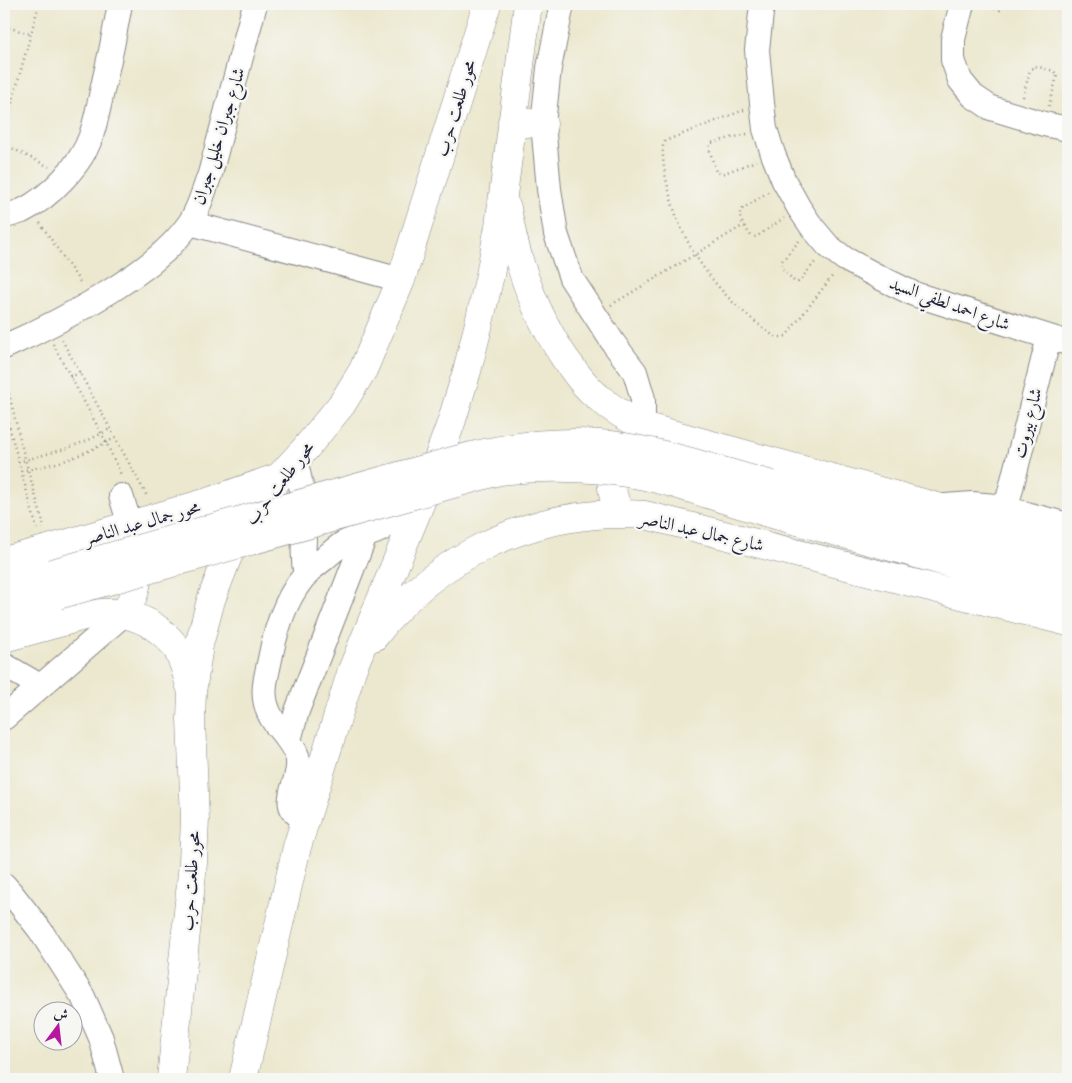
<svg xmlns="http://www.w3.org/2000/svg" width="1072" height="1083" font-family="'EB Garamond',Amiri,serif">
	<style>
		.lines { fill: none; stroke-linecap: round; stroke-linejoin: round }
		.minor-casing { stroke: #878585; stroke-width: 26 }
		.major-casing { stroke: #878585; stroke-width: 29 }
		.path { stroke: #878585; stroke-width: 2.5; stroke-dasharray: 1 4; stroke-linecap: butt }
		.minor { stroke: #fff; stroke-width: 24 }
		.major { stroke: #fff; stroke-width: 28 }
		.major-bridge-casing { stroke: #878585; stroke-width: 29; stroke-linecap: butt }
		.major-bridge { stroke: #fff; stroke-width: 28 }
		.labels { text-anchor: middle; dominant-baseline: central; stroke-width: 5; stroke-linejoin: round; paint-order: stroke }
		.street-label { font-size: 18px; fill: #22223b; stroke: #f6f6f2 }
	</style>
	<rect width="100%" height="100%" fill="#f6f6f2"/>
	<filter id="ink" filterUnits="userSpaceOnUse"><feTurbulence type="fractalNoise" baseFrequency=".02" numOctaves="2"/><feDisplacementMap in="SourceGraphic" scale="10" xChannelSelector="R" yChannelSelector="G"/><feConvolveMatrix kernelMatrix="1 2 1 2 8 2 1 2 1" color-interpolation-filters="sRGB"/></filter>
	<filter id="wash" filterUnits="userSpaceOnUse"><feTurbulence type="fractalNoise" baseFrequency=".0096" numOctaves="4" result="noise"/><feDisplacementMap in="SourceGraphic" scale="20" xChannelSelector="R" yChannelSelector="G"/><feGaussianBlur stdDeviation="1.12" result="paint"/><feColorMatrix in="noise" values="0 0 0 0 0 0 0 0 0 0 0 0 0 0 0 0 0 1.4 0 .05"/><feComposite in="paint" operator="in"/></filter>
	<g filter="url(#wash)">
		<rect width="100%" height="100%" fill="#ece8cf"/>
	</g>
	<g filter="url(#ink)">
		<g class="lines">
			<defs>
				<path id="minor" d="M 562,4 L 549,68 L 543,124 L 549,189 L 556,234 L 571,278 L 614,344 L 635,372 L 643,399 L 643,426
					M 762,4 L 757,50 L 762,103 L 765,129 L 773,154 L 784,181 L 799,208 L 812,227 L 828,246 L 845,259 L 879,277 L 914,294 L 1068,343
					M 962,4 L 953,39 L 953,60 L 960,80 L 973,96 L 991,108 L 1044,124 L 1068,129
					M 4,216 C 10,215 16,213 22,211 C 49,198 82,164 91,136 C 96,121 99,106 102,91 C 109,62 115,33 120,4
					M 190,223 L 401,280
					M 4,347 C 40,331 75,313 109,292 C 139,273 168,253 189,224 C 199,210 204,190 210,174 L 255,4
					M 295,460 C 300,480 305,500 305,521 C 304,540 302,557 306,575
					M 121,496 L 130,525
					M 945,506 L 972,504 L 996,506 L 1068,525
					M 1006,508 L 1049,337
					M 4,665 L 40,686
					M 4,718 L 124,614
					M 289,740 L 297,711 L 365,536
					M 305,819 C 273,805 305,780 297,756 C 290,736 271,726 266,704 C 262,689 267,674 270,659 C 276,627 287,593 310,570 C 315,566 320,562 325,558 C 332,552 338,546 346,542 C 366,533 386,535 396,512
					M 4,885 L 12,894 L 40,930 L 83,997 L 101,1038 L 112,1079"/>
				<path id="major" d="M 512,122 L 543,124
					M 507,208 C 516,261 534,312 564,357 C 574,371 584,386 598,397 C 612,409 627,418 643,426 L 1043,536 L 1068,544
					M 772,485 L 1068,570
					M 765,512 L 1068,596
					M 620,514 C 609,490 608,472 620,448
					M 4,561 L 52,548 L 208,502 L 279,477
					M 4,586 L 52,573
					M 4,611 L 58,595
					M 124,614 C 137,594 142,574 132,552
					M 374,637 C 426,567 509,522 596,515 C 612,513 629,514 645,515 L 1068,622
					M 4,638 L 88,615 C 118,609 145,616 167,637 C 172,642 177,647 179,653 C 184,663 187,675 190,686
					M 171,1079 L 193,863 L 195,819 L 191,719 L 192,692 L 199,645 L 211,600 L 228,556 L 251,515 L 279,477 L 305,449 L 342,404 L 363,370 L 401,280 L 487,4
					M 243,1079 L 297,847 L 352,670 L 432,475 L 451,423 L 467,371 L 479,323 L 490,275 L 499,226 L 528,4"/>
			</defs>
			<use href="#minor" class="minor-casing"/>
			<use href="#major" class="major-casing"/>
			<path class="path" d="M 980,5 L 1000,10 L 1003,8 L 1004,4
				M 4,26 L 30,34
				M 1023,97 L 1030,70 L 1035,66 L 1054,71 L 1057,76 L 1049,106
				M 4,99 L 12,101
				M 744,110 L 670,139 L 665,141 L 663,145 C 662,160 665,176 669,191 C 681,244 714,290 757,323 C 766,330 774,340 786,336 L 834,274
				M 4,132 L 39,4
				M 747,134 L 711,143 L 709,148 L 716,172 L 722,174 L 756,161
				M 4,144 L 49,167
				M 768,192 L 741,210 C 737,219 746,228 751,236 L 756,237 L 784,218
				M 40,223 L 82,285
				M 799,241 L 782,261 L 781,266 L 782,268 L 794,281 L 798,282 L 817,260
				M 611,305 L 744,225
				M 62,340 L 148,498
				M 53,344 L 106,442 L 122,477
				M 4,374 L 25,459 L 44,526 L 42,528
				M 70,377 L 80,373
				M 4,408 L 37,529
				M 18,462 L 65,449 L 91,439 L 110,429
				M 21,471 L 41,467 L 67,460 L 93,449 L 115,438"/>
			<use href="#minor" class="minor"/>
			<use href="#major" class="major"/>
			<defs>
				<path id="major-bridge" d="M 52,573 L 456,460 C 511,445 568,438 625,447 C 675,455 723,472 772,485
					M 58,595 L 499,471 C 545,466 587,466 633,474 C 653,477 672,483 692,489 C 716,497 740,504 765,512"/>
			</defs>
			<use href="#major-bridge" class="major-bridge-casing"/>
			<use href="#major-bridge" class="major-bridge"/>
		</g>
	</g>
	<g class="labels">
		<g class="street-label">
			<text transform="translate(455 108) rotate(-73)">محور طلعت حرب</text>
			<text transform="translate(218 136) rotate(-73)">شارع جبران خليل جبران</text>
			<text transform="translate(950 303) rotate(20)">شارع احمد لطفي السيد</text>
			<text transform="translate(1027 423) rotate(-76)">شارع بيروت</text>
			<text transform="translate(279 483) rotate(-52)">محور طلعت حرب</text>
			<text transform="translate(142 522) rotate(-16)">محور جمال عبد الناصر</text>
			<text transform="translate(702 531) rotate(13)">شارع جمال عبد الناصر</text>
			<text transform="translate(190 881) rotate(-86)">محور طلعت حرب</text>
		</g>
	</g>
	<rect width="1072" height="1083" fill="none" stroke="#f6f6f2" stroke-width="20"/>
	<g transform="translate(58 1026) rotate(15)"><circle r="24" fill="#f6f6f2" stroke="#a1a1a9"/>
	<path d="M0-4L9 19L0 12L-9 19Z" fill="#b5179e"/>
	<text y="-8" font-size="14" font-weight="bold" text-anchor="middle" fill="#22223b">ش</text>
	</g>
</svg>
